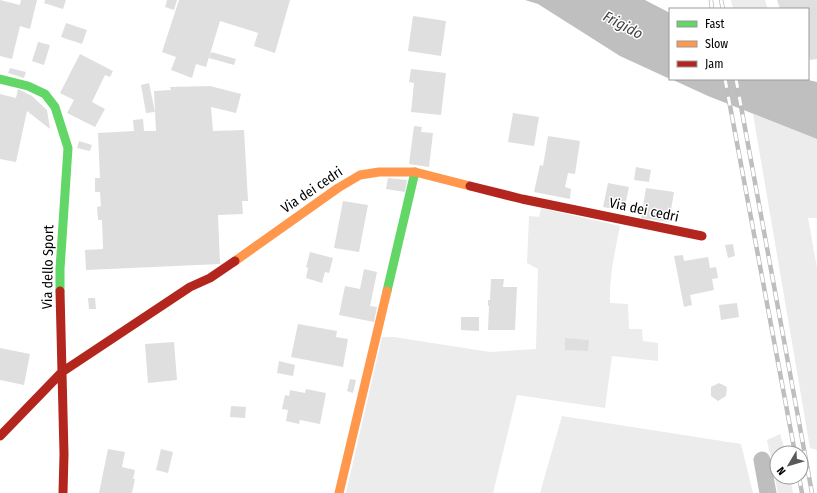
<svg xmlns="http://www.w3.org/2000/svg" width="817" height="493" font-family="'Fira Sans Condensed',sans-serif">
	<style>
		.green { fill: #ececec }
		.water { fill: #bfbfbf }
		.building { fill: #dfdfdf }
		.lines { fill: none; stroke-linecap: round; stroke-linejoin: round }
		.street { stroke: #bebebe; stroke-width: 17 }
		.fast { stroke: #63d668; stroke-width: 9 }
		.slow { stroke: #ff974d; stroke-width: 9 }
		.jam { stroke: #b3261e; stroke-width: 9 }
		.rail-casing { stroke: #bebebe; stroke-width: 4.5 }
		.rail { stroke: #fff; stroke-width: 3; stroke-dasharray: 9; stroke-linecap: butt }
		.labels { text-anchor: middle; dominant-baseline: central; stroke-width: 3; stroke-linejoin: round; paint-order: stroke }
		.street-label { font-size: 14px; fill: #000; stroke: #fff }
		.water-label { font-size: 15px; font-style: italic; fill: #444; stroke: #fff }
	</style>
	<rect width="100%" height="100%" fill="#fff"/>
	<path class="green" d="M 731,0 L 765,0 L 768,9 L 733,9 Z
		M 753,114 L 817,139 L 817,218 L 808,218 L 817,268 L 817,450 L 810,448 Z
		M 541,208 L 620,226 C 615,252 609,276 610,303 L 628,304 L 629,329 L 642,329 L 643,341 L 658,343 L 658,361 L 612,356 L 605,408 L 517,395 L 493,493 L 346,493 L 382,337 L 394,337 L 490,352 L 536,349 L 538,269 L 527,263 L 529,216 L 539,217 Z
		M 562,416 L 741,444 L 753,493 L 540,493 Z
		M 780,434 L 786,453 L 777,453 L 777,477 L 790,477 L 793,493 L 778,493 L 767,440 Z"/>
	<path class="water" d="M 525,0 L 645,0 L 670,13 L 670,79 L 620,56 L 538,4 Z
		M 671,79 L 804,79 L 817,82 L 817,139 L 708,96 Z"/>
	<path class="building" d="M 0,0 L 20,5 L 21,0 L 37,0 L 30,29 L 20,26 L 12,59 L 0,56 Z
		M 45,0 L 66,0 L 63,9 L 44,3 Z
		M 167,0 L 177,0 L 174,10 L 165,7 Z
		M 179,0 L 290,0 L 275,53 L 254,46 L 258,33 L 220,21 L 206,67 L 196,64 L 192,78 L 171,70 L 176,57 L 162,52 Z
		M 777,0 L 817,0 L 817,59 L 810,60 L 808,53 L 808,9 L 780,9 Z
		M 413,16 L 446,21 L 441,56 L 408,51 Z
		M 66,23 L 87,30 L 82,44 L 61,37 Z
		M 38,42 L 50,45 L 44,65 L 32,61 Z
		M 211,52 L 236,59 L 234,65 L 209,58 Z
		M 80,54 L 113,71 L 110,77 L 105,75 L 92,102 L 105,109 L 95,127 L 67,113 L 74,100 L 60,93 Z
		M 10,68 L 26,72 L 24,78 L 8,73 Z
		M 411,69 L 446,73 L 441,115 L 411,112 L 414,83 L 409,82 Z
		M 149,83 L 155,112 L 146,113 L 141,85 Z
		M 210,86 L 241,94 L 236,113 L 211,107 L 213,131 L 244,130 L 248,201 L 242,201 L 243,214 L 218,215 L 220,264 L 86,270 L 85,250 L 103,249 L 102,220 L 98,220 L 97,207 L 101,206 L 100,192 L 95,192 L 95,178 L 100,178 L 98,133 L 134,131 L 133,120 L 143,119 L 144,131 L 156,131 L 154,91 L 171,90 L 170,87 Z
		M 18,89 L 32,96 L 47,110 L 50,129 L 27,111 L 16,162 L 0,159 L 0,94 L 16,98 Z
		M 513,113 L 539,117 L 534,146 L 508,142 Z
		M 414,126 L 422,127 L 421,132 L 433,133 L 429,167 L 409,164 Z
		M 548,136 L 580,141 L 575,174 L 568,173 L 565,187 L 571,189 L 570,199 L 534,192 L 540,165 L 543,166 Z
		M 79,141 L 92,145 L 90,151 L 77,148 Z
		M 636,167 L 651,170 L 649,182 L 634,180 Z
		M 388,178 L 407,180 L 405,192 L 386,189 Z
		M 608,183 L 629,187 L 624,211 L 603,207 Z
		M 646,188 L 674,192 L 669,222 L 641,218 Z
		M 343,201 L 368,205 L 359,252 L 334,248 Z
		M 733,244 L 735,256 L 728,258 L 725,245 Z
		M 310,252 L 333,258 L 329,273 L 325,272 L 322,283 L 306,278 L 308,268 L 306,267 Z
		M 683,255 L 684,261 L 708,257 L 710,268 L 716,267 L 718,278 L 712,279 L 714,290 L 690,295 L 692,305 L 684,307 L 674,256 Z
		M 364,269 L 377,272 L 370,306 L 377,307 L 374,322 L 339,315 L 345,286 L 360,289 Z
		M 491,279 L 504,279 L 503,287 L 517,287 L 515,330 L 488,330 L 489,306 L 488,306 L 488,300 L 490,300 Z
		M 88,298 L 95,298 L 96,309 L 89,309 Z
		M 737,303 L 739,317 L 721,320 L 719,305 Z
		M 461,317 L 479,317 L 479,331 L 461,330 Z
		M 298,324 L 337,331 L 336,337 L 348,339 L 343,367 L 291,357 Z
		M 565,338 L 589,340 L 588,351 L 565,350 Z
		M 174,342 L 177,380 L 148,383 L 145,344 Z
		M 0,348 L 30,354 L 24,385 L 0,380 Z
		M 279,361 L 295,365 L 293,376 L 277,373 Z
		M 350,379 L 356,380 L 353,393 L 347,391 Z
		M 719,383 L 727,387 L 726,396 L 718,401 L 711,396 L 711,387 Z
		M 306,389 L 326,393 L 320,424 L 300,420 L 299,424 L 286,421 L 288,410 L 282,409 L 285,395 L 289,396 L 290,390 L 305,393 Z
		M 231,406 L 246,407 L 245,418 L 230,417 Z
		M 108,449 L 125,452 L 122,467 L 135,470 L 133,479 L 135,479 L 132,493 L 99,493 Z
		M 161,449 L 173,452 L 168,473 L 156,470 Z"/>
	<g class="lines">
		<path class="street" d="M 762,460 L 768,493"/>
		<path class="fast" d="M 0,79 L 28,86 L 45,94 L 55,107 L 68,148 L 60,269 L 60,291
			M 387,291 L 415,172"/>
		<path class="slow" d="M 235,261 L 338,188 L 360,175 L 379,172 L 415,172 L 470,186
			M 339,493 L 387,291"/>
		<path class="jam" d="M 470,186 L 522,199 L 702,236
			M 60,291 L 64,454 L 63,493
			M 0,436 L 62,372 L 190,287 L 210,278 L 235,261"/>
		<defs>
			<path id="rail" d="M 711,0 L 712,9
				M 721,0 L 723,9
				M 725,79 L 795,453
				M 736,79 L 812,493
				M 799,477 L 802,493"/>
		</defs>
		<use href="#rail" class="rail-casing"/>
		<use href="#rail" class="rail"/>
	</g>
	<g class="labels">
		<g class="street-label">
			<text transform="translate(312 190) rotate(-34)">Via dei cedri</text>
			<text transform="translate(644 210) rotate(12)">Via dei cedri</text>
			<text transform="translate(48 267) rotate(-89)">Via dello Sport</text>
		</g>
		<g class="water-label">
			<text transform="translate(623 25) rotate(28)">Frigido</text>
		</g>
	</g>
	<rect x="669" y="8" width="140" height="72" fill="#ffffff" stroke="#999999"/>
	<rect x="677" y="21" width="20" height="6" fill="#63d668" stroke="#999999"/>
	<text x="705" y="28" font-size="12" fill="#000000">Fast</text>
	<rect x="677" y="41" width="20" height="6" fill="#ff974d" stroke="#999999"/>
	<text x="705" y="48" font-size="12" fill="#000000">Slow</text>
	<rect x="677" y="61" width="20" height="6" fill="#b3261e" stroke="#999999"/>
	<text x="705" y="68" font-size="12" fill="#000000">Jam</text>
	<g transform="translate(789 465) rotate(232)"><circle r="19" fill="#ffffff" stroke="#999999"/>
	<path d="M0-3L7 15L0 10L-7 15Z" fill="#595959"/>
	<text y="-6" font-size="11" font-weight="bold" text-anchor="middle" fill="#000000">N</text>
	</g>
</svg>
